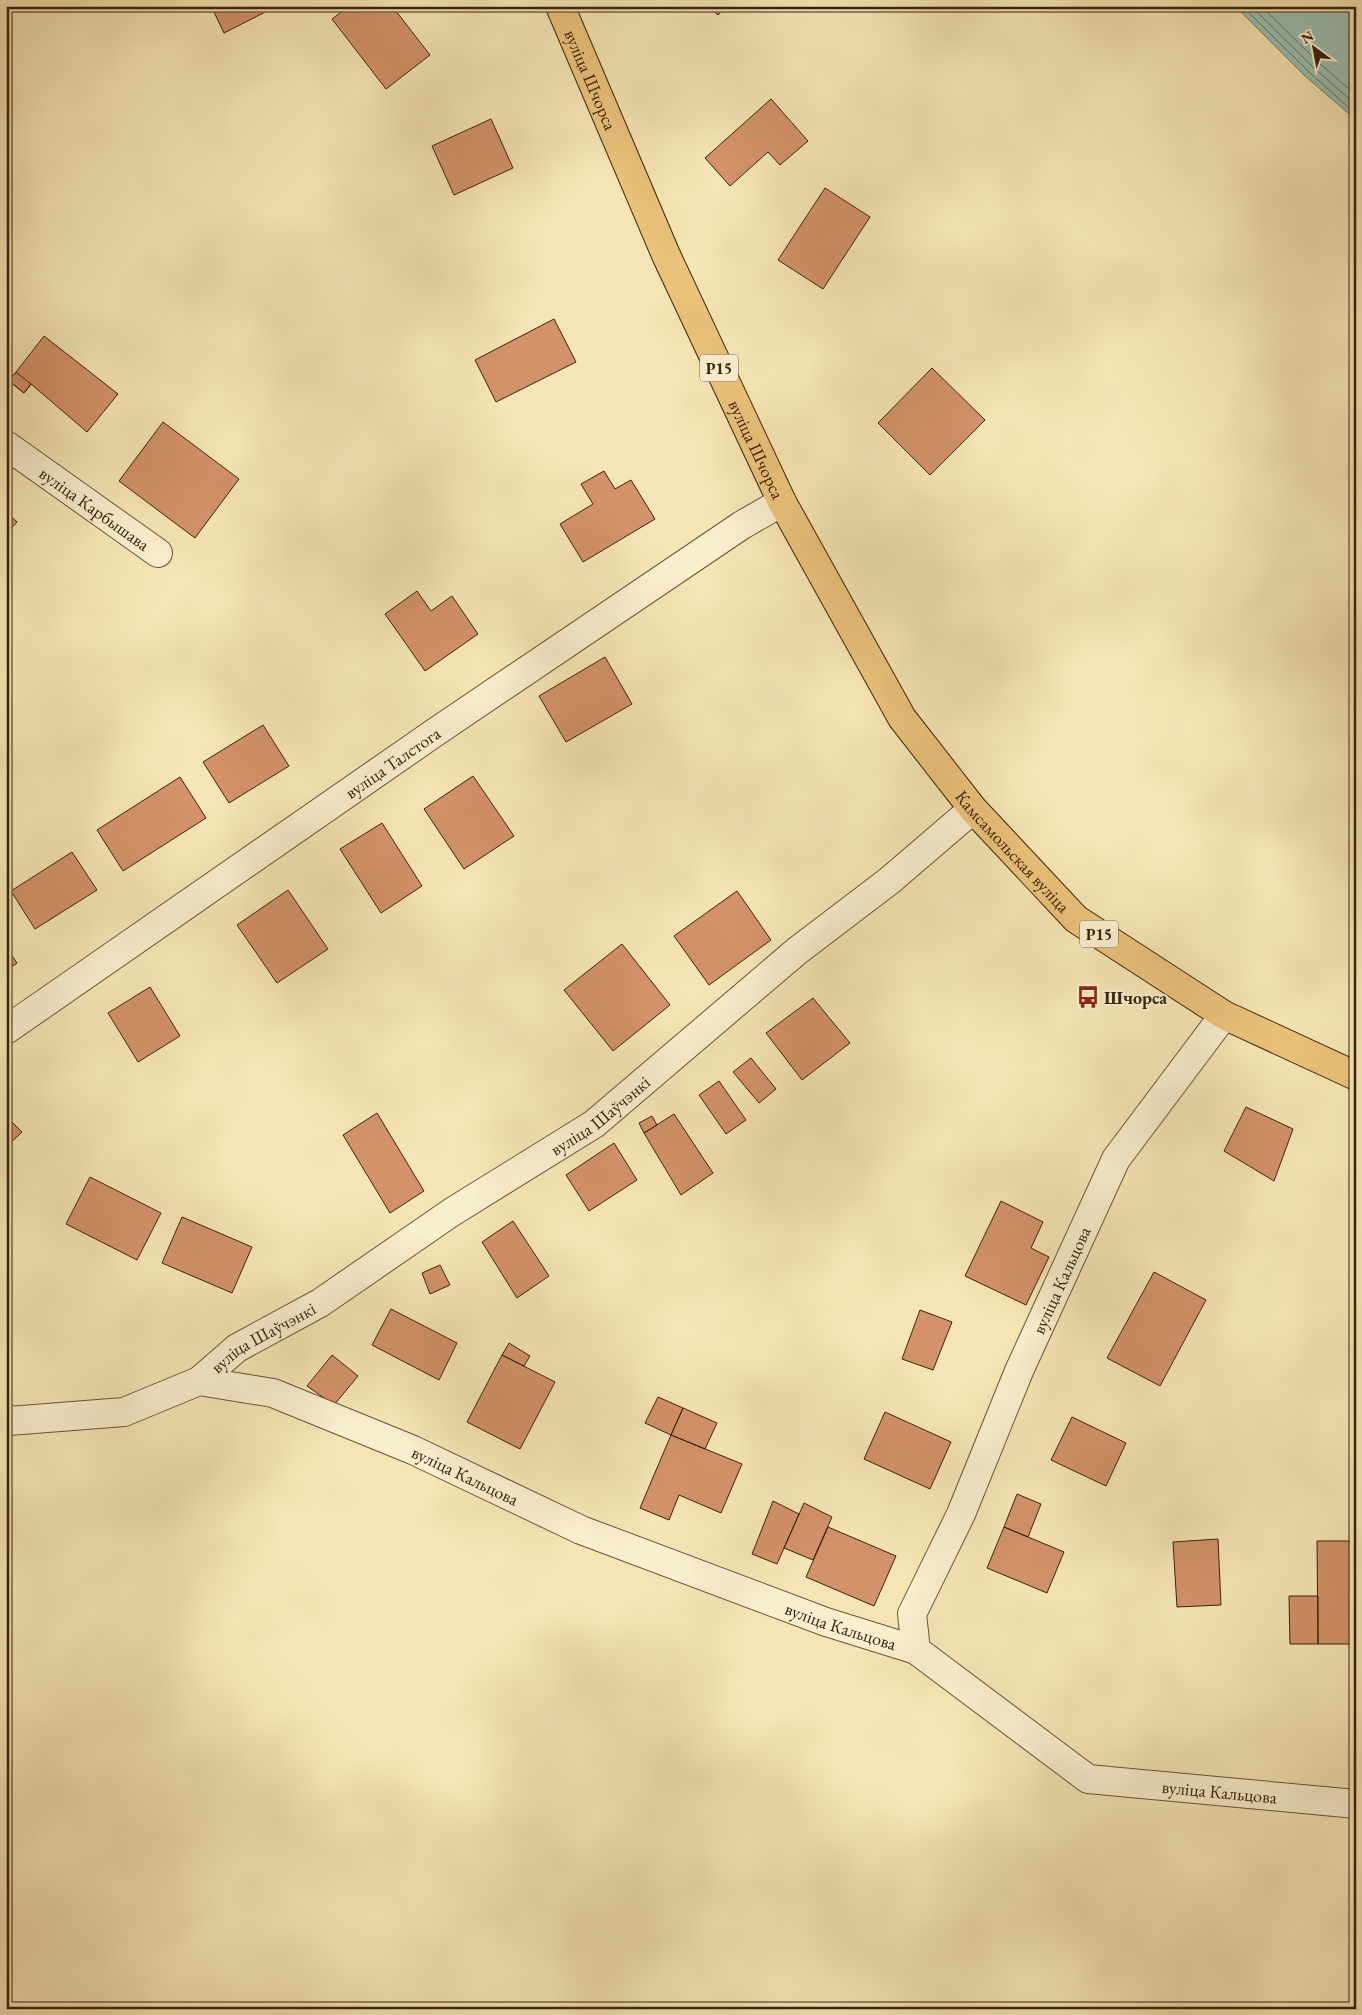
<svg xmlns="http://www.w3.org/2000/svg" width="1362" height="2015" font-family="'EB Garamond',serif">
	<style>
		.water { fill: #9dbeb2; stroke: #758070 }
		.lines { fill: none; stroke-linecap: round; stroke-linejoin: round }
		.shore { stroke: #6c7060; stroke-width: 1 }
		.building { fill: #d3926a; stroke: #3a220d }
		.minor-casing { stroke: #695337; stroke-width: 30 }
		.primary-casing { stroke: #3a220d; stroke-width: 30 }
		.minor { stroke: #f9eece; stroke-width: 28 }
		.primary { stroke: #ebc27a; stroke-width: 28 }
		.labels { text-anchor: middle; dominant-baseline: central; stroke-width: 4; stroke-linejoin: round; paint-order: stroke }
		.shield { fill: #f9eece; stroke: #735f47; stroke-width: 1 }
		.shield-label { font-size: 16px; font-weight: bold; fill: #3a220d }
		.street-label { font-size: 18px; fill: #3a220d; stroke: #f9eece }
		.poi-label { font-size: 18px; font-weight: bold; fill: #3a220d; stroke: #f9eece; text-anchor: start }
	</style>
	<rect width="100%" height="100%" fill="#f6e5b4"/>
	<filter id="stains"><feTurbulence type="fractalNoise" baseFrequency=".004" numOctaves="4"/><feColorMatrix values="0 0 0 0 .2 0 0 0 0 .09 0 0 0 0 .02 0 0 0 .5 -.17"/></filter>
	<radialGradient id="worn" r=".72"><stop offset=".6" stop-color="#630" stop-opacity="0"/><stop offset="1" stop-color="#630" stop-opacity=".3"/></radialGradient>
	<path class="water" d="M 1235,6 L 1356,6 L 1356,120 L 1305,76 Z"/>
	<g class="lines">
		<path class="shore" d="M 1242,6 L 1309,72 L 1356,114
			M 1251,6 L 1313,67 L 1356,105
			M 1261,6 L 1318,62 L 1356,95"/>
	</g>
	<path class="building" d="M 211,6 L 277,6 L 224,33 Z
		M 349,6 L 392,6 L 430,55 L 386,89 L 332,19 Z
		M 707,6 L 726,6 L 718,15 Z
		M 771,99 L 808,141 L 780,165 L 768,152 L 730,186 L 705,158 Z
		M 491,119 L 513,168 L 454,195 L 432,146 Z
		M 825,188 L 870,217 L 823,289 L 778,260 Z
		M 554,319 L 576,362 L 496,402 L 475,360 Z
		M 44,336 L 118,394 L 87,432 L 31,384 L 24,393 L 9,381 Z
		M 932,368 L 985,420 L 930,475 L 878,423 Z
		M 16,372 L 31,384 L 24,393 L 9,381 Z
		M 163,422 L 239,479 L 195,538 L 119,481 Z
		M 604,471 L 615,489 L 631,480 L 655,519 L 583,562 L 560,524 L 593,504 L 581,484 Z
		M 6,512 L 17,522 L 6,534 Z
		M 417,591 L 431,611 L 452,596 L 478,634 L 425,671 L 385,614 Z
		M 605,657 L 632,704 L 566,742 L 539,696 Z
		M 263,725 L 289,766 L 229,803 L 203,762 Z
		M 473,776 L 514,836 L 464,869 L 424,809 Z
		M 180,777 L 206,818 L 123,871 L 97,830 Z
		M 382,823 L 422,886 L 381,913 L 340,849 Z
		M 72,852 L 97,890 L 35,929 L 11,891 Z
		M 288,890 L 328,949 L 277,983 L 237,925 Z
		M 737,891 L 771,940 L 709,985 L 674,936 Z
		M 622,944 L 670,1005 L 613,1051 L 564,990 Z
		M 6,947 L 17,963 L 6,971 Z
		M 150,987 L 180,1036 L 138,1062 L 108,1013 Z
		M 813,998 L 850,1043 L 802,1080 L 766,1033 Z
		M 751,1058 L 776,1089 L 759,1103 L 733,1072 Z
		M 719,1081 L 746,1120 L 726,1134 L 699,1095 Z
		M 1246,1107 L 1293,1129 L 1274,1181 L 1224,1151 Z
		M 377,1113 L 424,1191 L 390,1213 L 343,1135 Z
		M 674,1114 L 713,1173 L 681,1195 L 644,1133 Z
		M 6,1116 L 22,1132 L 6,1147 Z
		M 652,1116 L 657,1125 L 644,1133 L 639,1123 Z
		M 614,1143 L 637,1180 L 589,1211 L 566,1175 Z
		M 90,1177 L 161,1213 L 137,1260 L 66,1224 Z
		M 1001,1201 L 1043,1222 L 1031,1248 L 1049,1257 L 1026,1305 L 965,1276 Z
		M 182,1217 L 252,1247 L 232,1293 L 162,1263 Z
		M 513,1221 L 549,1276 L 517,1298 L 482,1242 Z
		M 440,1265 L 450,1285 L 430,1294 L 422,1273 Z
		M 1154,1272 L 1206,1300 L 1160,1386 L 1107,1358 Z
		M 391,1309 L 457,1343 L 439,1380 L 372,1345 Z
		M 920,1310 L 952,1322 L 933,1370 L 902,1359 Z
		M 509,1343 L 530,1356 L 524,1366 L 502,1355 Z
		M 332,1355 L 358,1376 L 334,1405 L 307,1386 Z
		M 502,1355 L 555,1382 L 520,1449 L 467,1422 Z
		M 658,1397 L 683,1408 L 671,1435 L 645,1423 Z
		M 683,1408 L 717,1423 L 705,1449 L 671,1435 Z
		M 885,1412 L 951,1442 L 930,1489 L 864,1459 Z
		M 1072,1417 L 1126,1443 L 1106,1486 L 1051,1460 Z
		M 671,1435 L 742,1464 L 721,1513 L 679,1495 L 669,1520 L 640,1508 Z
		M 1017,1494 L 1041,1504 L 1028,1537 L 1004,1527 Z
		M 773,1501 L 799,1514 L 777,1564 L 752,1554 Z
		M 804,1503 L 832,1517 L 813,1560 L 784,1548 Z
		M 828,1527 L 896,1556 L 874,1606 L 806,1577 Z
		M 1004,1527 L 1064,1552 L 1047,1593 L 987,1568 Z
		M 1218,1539 L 1221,1605 L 1177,1607 L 1173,1542 Z
		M 1317,1541 L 1356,1541 L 1356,1644 L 1318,1644 Z
		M 1289,1596 L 1318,1596 L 1318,1644 L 1290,1644 Z"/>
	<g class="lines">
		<defs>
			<g id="minor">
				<path id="s1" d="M 6,445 L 158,553"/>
				<path id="s2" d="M 6,1030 L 437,731 L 742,525 L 782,502"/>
				<path id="s3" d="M 199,1381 L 237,1348 L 320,1303 L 452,1212 L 594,1124 L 797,951 L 889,881 L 973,809"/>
				<path id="s4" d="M 6,1418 L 9,1421 L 124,1412 L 199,1381 L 273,1393 L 413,1450 L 581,1530 L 826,1622 L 916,1650 L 1088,1779 L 1356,1804"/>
				<path id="s5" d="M 916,1650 L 912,1614 L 961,1514 L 1019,1371 L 1116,1159 L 1224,1015"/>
			</g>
			<g id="primary">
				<path id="s6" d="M 560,6 L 666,255 L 782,502 L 902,718 L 973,809 L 1076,919 L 1224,1015 L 1356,1076"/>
			</g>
		</defs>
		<use href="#minor" class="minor-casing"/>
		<use href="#primary" class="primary-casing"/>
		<use href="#minor" class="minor"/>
		<use href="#primary" class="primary"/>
	</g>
	<defs>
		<symbol id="bus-bare" viewBox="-9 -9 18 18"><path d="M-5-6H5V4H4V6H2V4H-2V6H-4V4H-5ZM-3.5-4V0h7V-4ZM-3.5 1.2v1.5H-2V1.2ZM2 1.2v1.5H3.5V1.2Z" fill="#8f2418" stroke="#f9eece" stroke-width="2.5" paint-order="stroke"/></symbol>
	</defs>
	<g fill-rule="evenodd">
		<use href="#bus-bare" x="1072" y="981" width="32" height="32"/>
	</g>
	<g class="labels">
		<g class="shield">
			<rect x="700" y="354.5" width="38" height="27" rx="4"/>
			<rect x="1080" y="920.5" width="38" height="27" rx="4"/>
		</g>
		<g class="shield-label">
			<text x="719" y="368">Р15</text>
			<text x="1099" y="934">Р15</text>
		</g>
		<g class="street-label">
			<text stroke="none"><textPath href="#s6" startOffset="80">вуліца Шчорса</textPath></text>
			<text stroke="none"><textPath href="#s6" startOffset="485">вуліца Шчорса</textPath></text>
			<text stroke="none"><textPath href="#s1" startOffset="109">вуліца Карбышава</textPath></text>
			<text stroke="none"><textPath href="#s2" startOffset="470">вуліца Талстога</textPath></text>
			<text stroke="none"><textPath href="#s6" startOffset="964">Камсамольская вуліца</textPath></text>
			<text stroke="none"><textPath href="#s3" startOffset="482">вуліца Шаўчэнкі</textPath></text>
			<text stroke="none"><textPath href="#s5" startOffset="402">вуліца Кальцова</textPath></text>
			<text stroke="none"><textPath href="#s3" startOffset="78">вуліца Шаўчэнкі</textPath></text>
			<text stroke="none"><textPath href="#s4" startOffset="485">вуліца Кальцова</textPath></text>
			<text stroke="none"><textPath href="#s4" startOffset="890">вуліца Кальцова</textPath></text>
			<text stroke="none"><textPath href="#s4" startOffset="1316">вуліца Кальцова</textPath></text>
		</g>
		<g class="poi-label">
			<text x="1104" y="997">Шчорса</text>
		</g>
	</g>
	<rect width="1362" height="2015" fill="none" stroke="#f6e5b4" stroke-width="25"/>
	<rect x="8" y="8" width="1347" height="2000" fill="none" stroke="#3a220d" stroke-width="2.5"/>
	<rect x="12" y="12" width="1337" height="1990" fill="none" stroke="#3a220d"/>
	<g transform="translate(1314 48) rotate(328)" stroke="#f9eece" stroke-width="4" paint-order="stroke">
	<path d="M0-4L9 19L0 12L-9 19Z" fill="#3a220d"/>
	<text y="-8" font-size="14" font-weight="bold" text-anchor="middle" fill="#3a220d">N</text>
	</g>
	<rect width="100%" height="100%" filter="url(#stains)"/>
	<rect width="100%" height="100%" fill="url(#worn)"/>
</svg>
